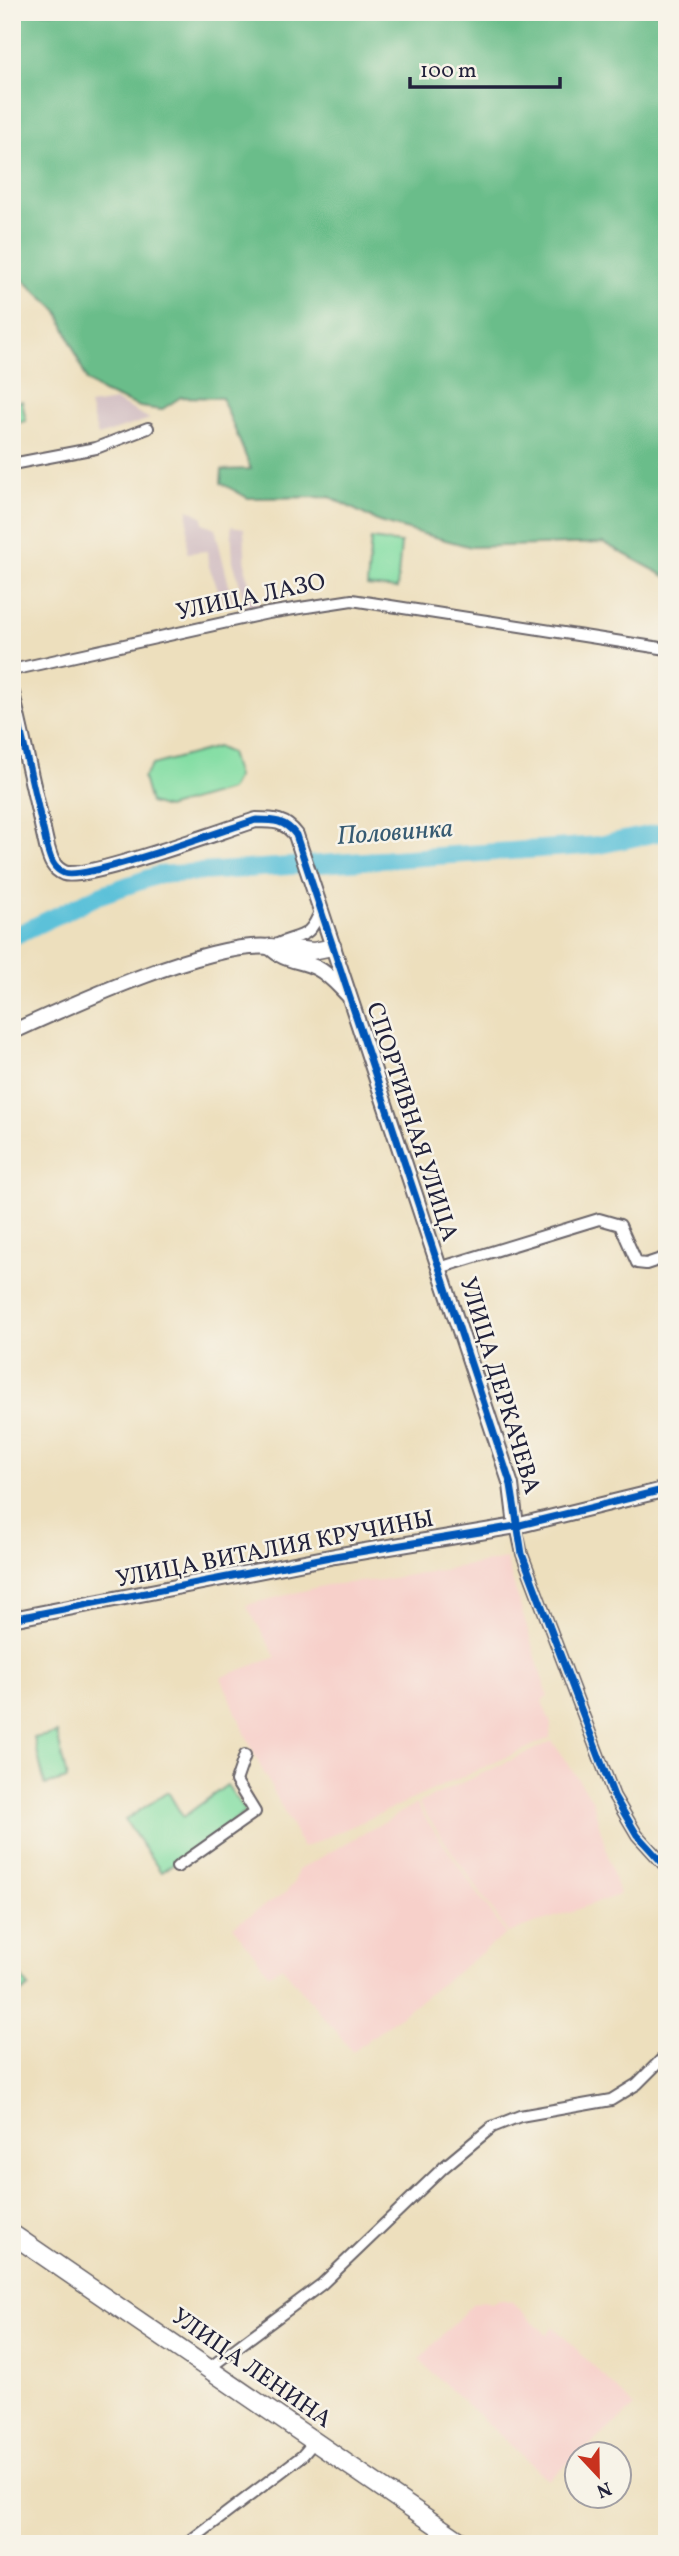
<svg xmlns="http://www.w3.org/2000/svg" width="679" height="2556" font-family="Vollkorn,serif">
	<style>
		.built { fill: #f7d0ca }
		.industrial { fill: #d2bec2 }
		.green { fill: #84dea4; stroke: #538070; stroke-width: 2 }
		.forest { fill: #6bbd8a; stroke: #467062; stroke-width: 2 }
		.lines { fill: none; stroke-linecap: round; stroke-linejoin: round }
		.river { stroke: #5bc1d9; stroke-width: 18 }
		.minor-casing { stroke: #696468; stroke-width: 14 }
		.tertiary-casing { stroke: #696468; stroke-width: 18 }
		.secondary-casing { stroke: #696468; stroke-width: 19 }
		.primary-casing { stroke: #696468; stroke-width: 21 }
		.minor { stroke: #fff; stroke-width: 10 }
		.tertiary { stroke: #fff; stroke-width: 14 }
		.secondary { stroke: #fff; stroke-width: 16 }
		.primary { stroke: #fff; stroke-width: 18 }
		.cycleway-casing { stroke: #f7f3e8; stroke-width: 11 }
		.cycleway { stroke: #0057b8; stroke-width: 7 }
		.labels { text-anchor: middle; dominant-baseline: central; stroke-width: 5; stroke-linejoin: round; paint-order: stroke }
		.street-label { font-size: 24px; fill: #22223b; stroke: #f7f3e8 }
		.water-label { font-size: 26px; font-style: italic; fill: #365a72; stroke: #f7f3e8 }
	</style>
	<rect width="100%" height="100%" fill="#f7f3e8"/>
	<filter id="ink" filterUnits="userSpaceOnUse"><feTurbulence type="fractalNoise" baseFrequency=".0143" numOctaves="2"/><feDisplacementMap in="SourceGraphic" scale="14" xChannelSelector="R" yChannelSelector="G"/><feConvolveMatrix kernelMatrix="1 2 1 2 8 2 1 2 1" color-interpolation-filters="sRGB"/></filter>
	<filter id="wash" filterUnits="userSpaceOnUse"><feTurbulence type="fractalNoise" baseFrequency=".00686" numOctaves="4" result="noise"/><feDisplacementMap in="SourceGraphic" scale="28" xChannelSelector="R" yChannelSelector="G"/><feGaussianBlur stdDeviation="1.57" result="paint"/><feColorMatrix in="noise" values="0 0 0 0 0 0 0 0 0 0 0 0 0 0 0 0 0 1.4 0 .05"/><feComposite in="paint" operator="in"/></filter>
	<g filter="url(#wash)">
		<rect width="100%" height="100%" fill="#eddfbd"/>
		<path class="built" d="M 506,1559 L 548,1697 L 542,1701 L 551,1724 L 550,1738 L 303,1848 L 254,1754 L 221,1677 L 276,1657 L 246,1605 L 327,1585 L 381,1580 Z
			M 552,1741 L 592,1799 L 619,1895 L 508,1933 L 418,1803 Z
			M 416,1804 L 506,1934 L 353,2052 L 282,1967 L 269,1974 L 233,1926 L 286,1892 L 294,1883 L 298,1870 Z
			M 500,2299 L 512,2302 L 547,2334 L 554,2327 L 635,2407 L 548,2480 L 419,2360 L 472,2304 L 483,2301 L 491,2303 Z"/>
		<path class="industrial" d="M 116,401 L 150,419 L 98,436 L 89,405 Z
			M 188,509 L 203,517 L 203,523 L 215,528 L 233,602 L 224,604 L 208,564 L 207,551 L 187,553 Z
			M 231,526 L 244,528 L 246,574 L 259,606 L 247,610 L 233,561 Z"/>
		<path class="green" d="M 22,401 L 26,421 L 12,424 L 12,403 Z
			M 371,539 L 401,543 L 397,589 L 367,586 Z
			M 217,747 L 230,753 L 237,777 L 230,790 L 166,808 L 150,803 L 143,778 L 152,765 Z
			M 57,1733 L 67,1779 L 45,1785 L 34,1738 Z
			M 227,1785 L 246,1812 L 161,1872 L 125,1820 L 168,1792 L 183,1817 Z
			M 12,1965 L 29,1987 L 12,2000 Z"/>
		<path class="forest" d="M 12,12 L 667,12 L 667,577 L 604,543 L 471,547 L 379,522 L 330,497 L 248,498 L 221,483 L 222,470 L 251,469 L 222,398 L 181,397 L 161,410 L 140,407 L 103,392 L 87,381 L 58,311 L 12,270 Z"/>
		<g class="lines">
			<path class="river" d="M 12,937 L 100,895 L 158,875 L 599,845 L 667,831"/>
		</g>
	</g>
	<g filter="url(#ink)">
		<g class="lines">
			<defs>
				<path id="minor" d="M 12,464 L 96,448 L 148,428
					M 12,670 L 268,613 L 352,600 L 667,649
					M 275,945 C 301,933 309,941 321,909
					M 439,1268 L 599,1219 L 620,1225 L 637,1263 L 646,1264 L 667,1257
					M 516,1526 L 522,1554 L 614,1796 L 637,1835 L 667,1868
					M 177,1867 L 255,1812 L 236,1781 L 245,1755
					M 208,2369 L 322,2284 L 444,2167 L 492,2127 L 520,2116 L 611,2100 L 637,2084 L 667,2054
					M 186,2544 L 302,2456 L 314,2442
					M 664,2544 L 667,2541"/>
				<path id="tertiary" d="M 12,693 L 47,847 C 50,857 52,868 64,873 C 85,881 226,829 256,820 C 274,820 285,820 296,835 L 511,1485 L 516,1526
					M 12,1032 C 71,1005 209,941 270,947 C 283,961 301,960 317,968 C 329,974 339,986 348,995
					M 12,1619 L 335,1556 L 516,1526 L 667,1489"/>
				<path id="secondary" d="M 270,947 L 313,951 L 333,947"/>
				<path id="primary" d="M 12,2234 L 464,2544"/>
			</defs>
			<use href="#minor" class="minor-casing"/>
			<use href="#tertiary" class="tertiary-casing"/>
			<use href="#secondary" class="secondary-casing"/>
			<use href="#primary" class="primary-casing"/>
			<use href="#minor" class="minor"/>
			<use href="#tertiary" class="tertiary"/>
			<use href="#secondary" class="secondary"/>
			<use href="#primary" class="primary"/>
			<defs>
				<path id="cycleway" d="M 12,693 L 47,847 C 50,857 52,868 64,873 C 85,881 226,829 256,820 C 274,820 285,820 296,835 L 511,1485 L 522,1554 L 614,1796 L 637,1835 L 667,1868
					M 12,1619 L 335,1556 L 516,1526 L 667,1489"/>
			</defs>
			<use href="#cycleway" class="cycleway-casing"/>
			<use href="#cycleway" class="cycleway"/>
		</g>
	</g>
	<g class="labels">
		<g class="street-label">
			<text transform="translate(251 598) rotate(-12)">УЛИЦА ЛАЗО</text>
			<text transform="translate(411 1122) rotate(72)">СПОРТИВНАЯ УЛИЦА</text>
			<text transform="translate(499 1386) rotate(73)">УЛИЦА ДЕРКАЧЕВА</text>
			<text transform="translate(275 1550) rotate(-11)">УЛИЦА ВИТАЛИЯ КРУЧИНЫ</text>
			<text transform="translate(251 2369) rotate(35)">УЛИЦА ЛЕНИНА</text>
		</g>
		<g class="water-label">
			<text transform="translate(395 833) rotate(-4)">Половинка</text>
		</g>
	</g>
	<rect width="679" height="2556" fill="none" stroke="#f7f3e8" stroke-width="42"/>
	<g transform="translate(598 2475) rotate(158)"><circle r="33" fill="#f7f3e8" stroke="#a29fa3" stroke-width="2"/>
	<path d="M0-5L12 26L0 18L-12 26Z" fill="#c8321e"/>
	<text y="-10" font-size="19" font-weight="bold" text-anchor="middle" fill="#22223b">N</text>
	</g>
	<path d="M410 77v10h150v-10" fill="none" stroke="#22223b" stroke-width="3.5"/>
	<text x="420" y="77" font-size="21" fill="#22223b" stroke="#f7f3e8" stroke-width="5" paint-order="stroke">100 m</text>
</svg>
